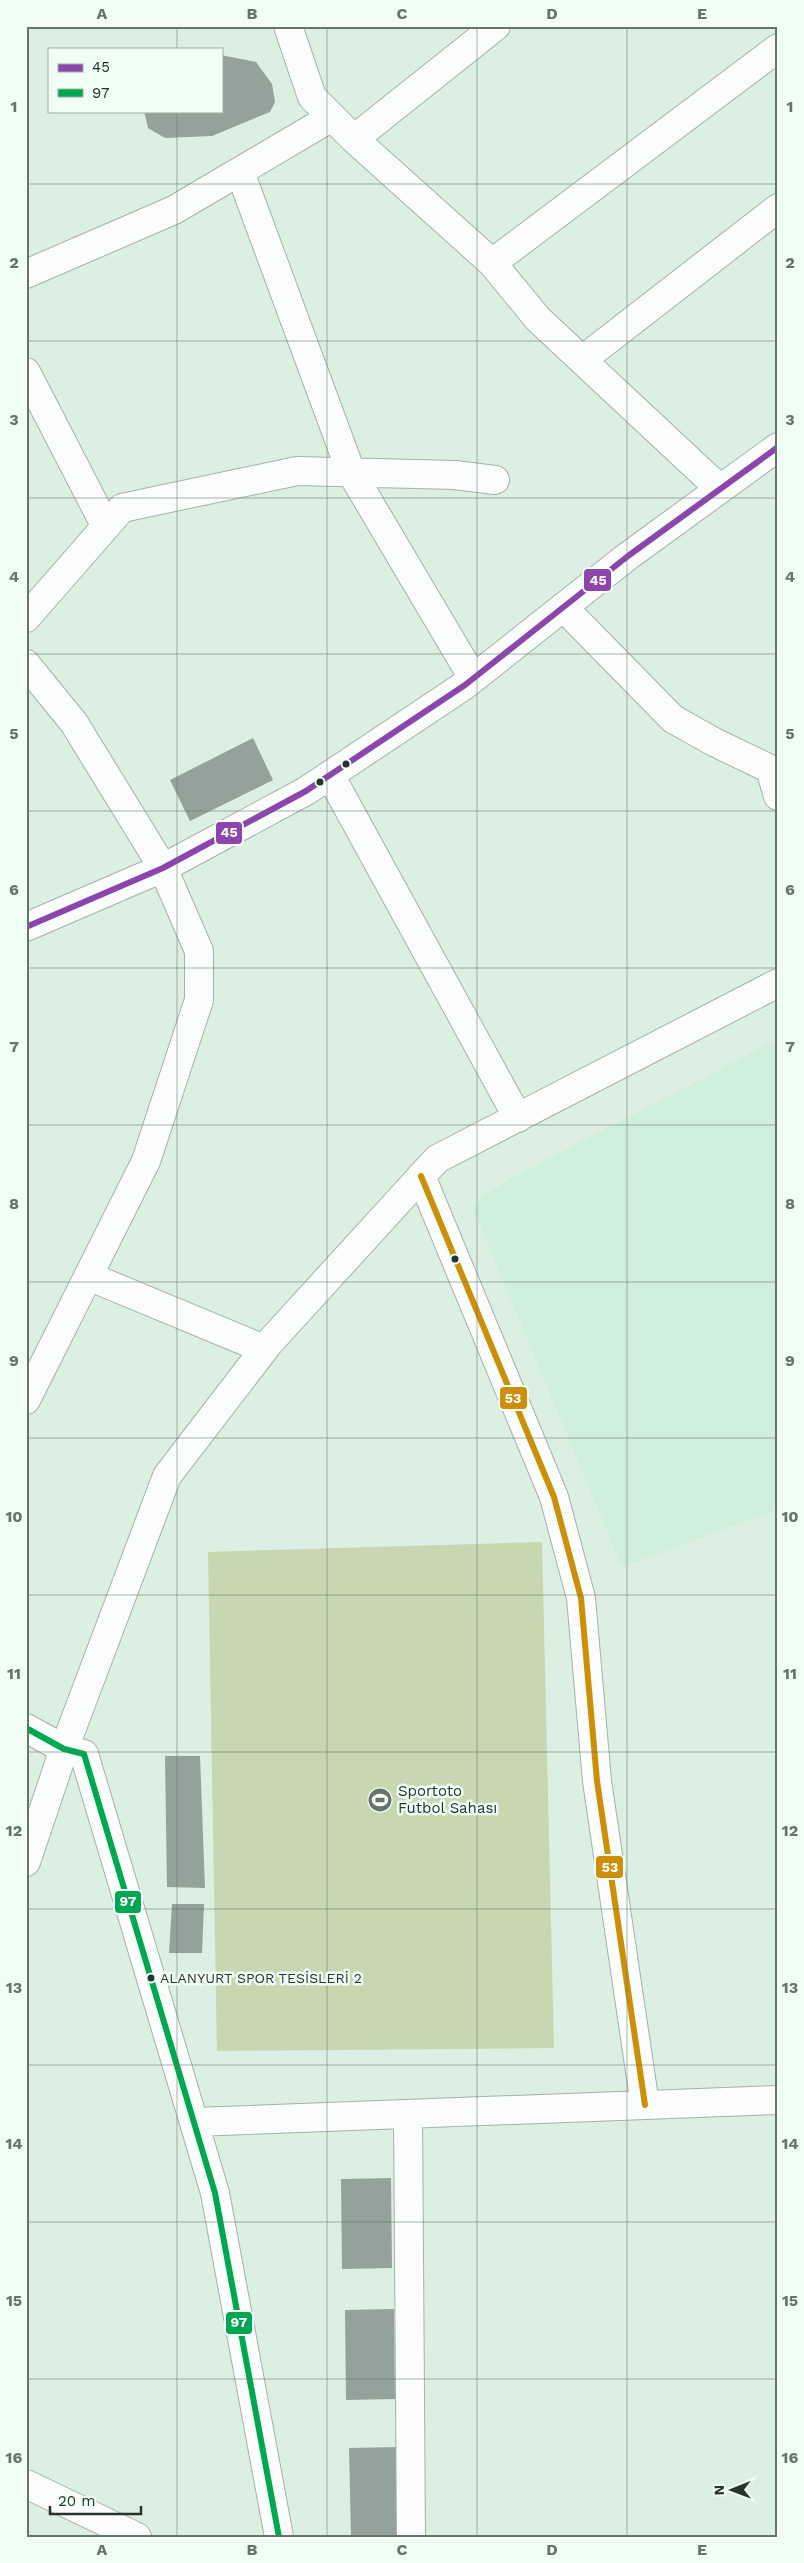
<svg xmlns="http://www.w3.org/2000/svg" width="804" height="2563" font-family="'Work Sans',sans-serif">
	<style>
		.built { fill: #cfeedb }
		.green { fill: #c6d7b2 }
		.building { fill: #93a39c }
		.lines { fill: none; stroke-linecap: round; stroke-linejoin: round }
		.minor-casing { stroke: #a4b2a9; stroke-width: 30 }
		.minor { stroke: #fafdfb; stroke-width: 28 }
		.bus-1-casing { stroke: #f0fef6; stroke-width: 10 }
		.bus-2-casing { stroke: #f0fef6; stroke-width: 10 }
		.bus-3-casing { stroke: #f0fef6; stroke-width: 10 }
		.bus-1 { stroke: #8e44ad; stroke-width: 6 }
		.bus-2 { stroke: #00a651; stroke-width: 6 }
		.bus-3 { stroke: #cd8f09; stroke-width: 6 }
		.grid { fill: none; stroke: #66756c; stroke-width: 1; stroke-opacity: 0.55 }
		.bus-dot { fill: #27342c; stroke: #f0fef6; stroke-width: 2 }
		.labels { text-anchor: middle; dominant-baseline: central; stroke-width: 5; stroke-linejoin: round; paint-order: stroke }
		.bus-label { font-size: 14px; fill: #27342c; stroke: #f0fef6; text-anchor: start }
		.poi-label { font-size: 15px; fill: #27342c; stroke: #f0fef6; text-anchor: start }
		.line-badge { stroke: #f0fef6; stroke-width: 2 }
		.badge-label { font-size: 14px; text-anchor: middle; font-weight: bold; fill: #fff }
		.neatline { fill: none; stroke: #66756c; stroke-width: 2 }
		.grid-label { font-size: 16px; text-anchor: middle; font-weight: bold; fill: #66756c }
	</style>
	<rect width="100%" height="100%" fill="#dcefe3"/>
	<path class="built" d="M 778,1039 L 778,1509 L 622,1567 L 473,1208 L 482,1196 L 512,1178 Z"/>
	<path class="green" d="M 542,1542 L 554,2048 L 217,2051 L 208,1552 Z"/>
	<path class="building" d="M 221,55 L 256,62 L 272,84 L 275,102 L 270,112 L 212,136 L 165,138 L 148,128 L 144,111 L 221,111 Z
		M 253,738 L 273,780 L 190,821 L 170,780 Z
		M 165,1756 L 200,1756 L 205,1888 L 167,1887 Z
		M 172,1904 L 204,1904 L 202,1953 L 169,1953 Z
		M 391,2178 L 392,2268 L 342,2269 L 341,2179 Z
		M 394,2309 L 395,2399 L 346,2400 L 345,2310 Z
		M 399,2447 L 400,2537 L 351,2537 L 349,2448 Z"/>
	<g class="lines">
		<defs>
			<path id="minor" d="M 288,26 L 312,97 L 354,139 L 492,263 L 538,319 L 720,489
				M 354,139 L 496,26
				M 240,172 L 351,472 L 473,678
				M 492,263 L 778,48
				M 26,274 L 174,210 L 332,117
				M 582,360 L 778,208
				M 26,372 L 105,525
				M 563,607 L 673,719 L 714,742 L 770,769 L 778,796
				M 26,618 L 122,508 L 297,471 L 455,475 L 495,480
				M 26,664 L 74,723 L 163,868 L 199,951 L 199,1000 L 146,1161 L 26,1400
				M 330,775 L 518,1118
				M 26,927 L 163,868 L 306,791 L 465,685 L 628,556 L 778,447
				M 421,1176 L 554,1497 L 581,1598 L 597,1781 L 645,2105
				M 88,1276 L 264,1349
				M 26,1728 L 64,1749 L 84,1754 L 215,2193 L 279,2537
				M 26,1862 L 64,1749 L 167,1476 L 269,1343 L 437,1159 L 778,983
				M 408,2114 L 411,2537
				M 194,2122 L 778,2100
				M 26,2484 L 137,2537"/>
		</defs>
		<use href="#minor" class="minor-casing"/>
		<use href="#minor" class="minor"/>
		<defs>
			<path id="bus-1" d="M 26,927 L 163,868 L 306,791 L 465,685 L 628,556 L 778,447"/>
			<path id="bus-2" d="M 26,1728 L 64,1749 L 84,1754 L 215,2193 L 279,2537"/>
			<path id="bus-3" d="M 421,1176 L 554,1497 L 581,1598 L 597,1781 L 645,2105"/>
		</defs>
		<use href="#bus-1" class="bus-1-casing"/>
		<use href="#bus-2" class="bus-2-casing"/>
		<use href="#bus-3" class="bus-3-casing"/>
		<use href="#bus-1" class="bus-1"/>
		<use href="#bus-2" class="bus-2"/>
		<use href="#bus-3" class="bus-3"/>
	</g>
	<path class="grid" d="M 177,26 L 177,49M 327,26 L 327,2537M 477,26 L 477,2537M 627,26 L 627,2537M 177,111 L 177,2537M 26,184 L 778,184M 26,341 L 778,341M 26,498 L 778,498M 26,654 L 778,654M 26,811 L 778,811M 26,968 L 778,968M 26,1125 L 778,1125M 26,1282 L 778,1282M 26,1438 L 778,1438M 26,1595 L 778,1595M 26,1752 L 778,1752M 26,1909 L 778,1909M 26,2065 L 778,2065M 26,2222 L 778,2222M 26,2379 L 778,2379"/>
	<defs>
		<symbol id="stadium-disc" viewBox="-11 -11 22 22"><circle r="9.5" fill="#66756c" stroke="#f0fef6"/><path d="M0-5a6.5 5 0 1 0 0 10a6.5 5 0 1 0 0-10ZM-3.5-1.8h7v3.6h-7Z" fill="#fff"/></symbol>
	</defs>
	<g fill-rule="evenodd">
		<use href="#stadium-disc" x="366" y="1786" width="28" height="28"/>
	</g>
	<g class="bus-dot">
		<circle cx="346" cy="764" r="4.5"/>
		<circle cx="320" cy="782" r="4.5"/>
		<circle cx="455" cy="1259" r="4.5"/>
		<circle cx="151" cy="1978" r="4.5"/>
	</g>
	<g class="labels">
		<g class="bus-label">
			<text x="160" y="1978">ALANYURT SPOR TESİSLERİ 2</text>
		</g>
		<g class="poi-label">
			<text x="398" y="1791">Sportoto<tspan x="398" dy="17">Futbol Sahası</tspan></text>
		</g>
	</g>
	<g class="line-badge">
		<rect x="583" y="568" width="29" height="24" rx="5" fill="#8e44ad"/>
		<rect x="215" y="821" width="28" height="24" rx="5" fill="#8e44ad"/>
		<rect x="499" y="1386" width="29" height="24" rx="5" fill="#cd8f09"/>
		<rect x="595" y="1855" width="29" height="24" rx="5" fill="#cd8f09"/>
		<rect x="114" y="1890" width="28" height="24" rx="5" fill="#00a651"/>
		<rect x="225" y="2311" width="28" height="24" rx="5" fill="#00a651"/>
	</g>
	<g class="badge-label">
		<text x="598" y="585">45</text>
		<text x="229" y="837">45</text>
		<text x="513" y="1403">53</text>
		<text x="610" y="1872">53</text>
		<text x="128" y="1906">97</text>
		<text x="239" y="2327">97</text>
	</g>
	<rect width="804" height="2563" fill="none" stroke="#f0fef6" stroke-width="55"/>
	<rect x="48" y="48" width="175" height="65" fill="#f0fef6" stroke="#a0ada5"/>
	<rect x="58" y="64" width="25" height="8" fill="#8e44ad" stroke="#a0ada5"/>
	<text x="92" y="72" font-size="15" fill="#27342c">45</text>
	<rect x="58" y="89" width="25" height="8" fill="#00a651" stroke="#a0ada5"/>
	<text x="92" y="98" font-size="15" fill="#27342c">97</text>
	<g transform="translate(732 2490) rotate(269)" stroke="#f0fef6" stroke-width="4" paint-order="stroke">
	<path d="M0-4L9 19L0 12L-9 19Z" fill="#27342c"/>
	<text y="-8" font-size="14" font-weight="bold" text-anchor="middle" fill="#27342c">N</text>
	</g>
	<path d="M50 2506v8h91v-8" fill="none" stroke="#27342c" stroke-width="2.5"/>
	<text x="58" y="2506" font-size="15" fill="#27342c" stroke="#f0fef6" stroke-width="4" paint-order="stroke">20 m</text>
	<rect x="28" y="28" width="748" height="2508" class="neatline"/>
	<g class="grid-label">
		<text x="102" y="19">A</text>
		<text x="252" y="19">B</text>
		<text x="402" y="19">C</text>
		<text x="552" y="19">D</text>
		<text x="702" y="19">E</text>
		<text x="14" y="112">1</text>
		<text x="790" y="112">1</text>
		<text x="14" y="268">2</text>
		<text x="790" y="268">2</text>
		<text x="14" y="425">3</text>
		<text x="790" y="425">3</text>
		<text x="14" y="582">4</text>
		<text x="790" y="582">4</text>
		<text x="14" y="739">5</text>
		<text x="790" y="739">5</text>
		<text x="14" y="895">6</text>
		<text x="790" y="895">6</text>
		<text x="14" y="1052">7</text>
		<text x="790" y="1052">7</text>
		<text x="14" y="1209">8</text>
		<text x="790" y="1209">8</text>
		<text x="14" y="1366">9</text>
		<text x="790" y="1366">9</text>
		<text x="14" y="1522">10</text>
		<text x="790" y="1522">10</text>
		<text x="14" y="1679">11</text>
		<text x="790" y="1679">11</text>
		<text x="14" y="1836">12</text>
		<text x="790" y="1836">12</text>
		<text x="14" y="1993">13</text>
		<text x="790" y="1993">13</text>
		<text x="14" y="2149">14</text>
		<text x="790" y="2149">14</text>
		<text x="14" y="2306">15</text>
		<text x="790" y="2306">15</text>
		<text x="14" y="2463">16</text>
		<text x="790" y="2463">16</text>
		<text x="102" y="2555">A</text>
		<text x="252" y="2555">B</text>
		<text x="402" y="2555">C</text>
		<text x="552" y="2555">D</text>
		<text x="702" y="2555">E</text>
	</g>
</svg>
